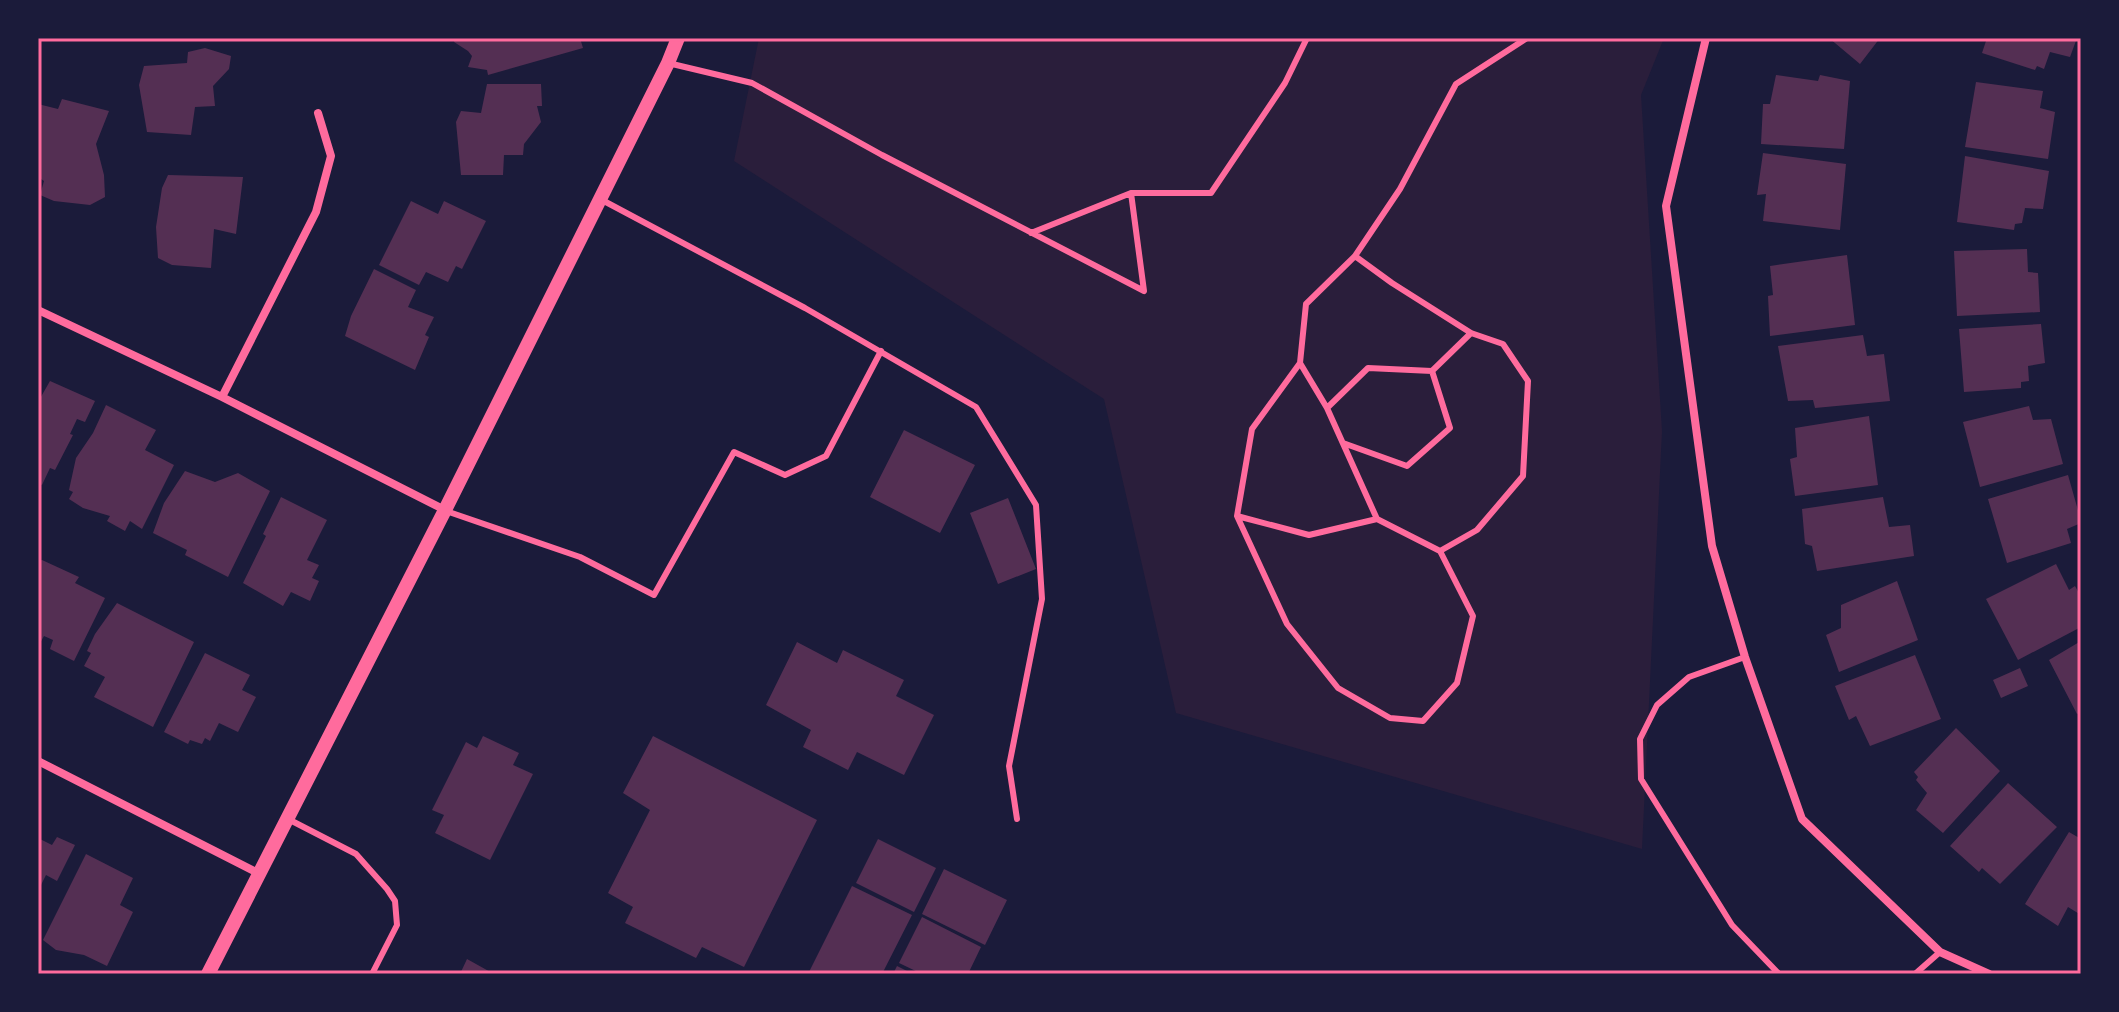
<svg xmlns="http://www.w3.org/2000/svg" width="2119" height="1012" font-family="'Fira Sans',sans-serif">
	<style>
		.green { fill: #2a1e3b }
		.building { fill: #542f53 }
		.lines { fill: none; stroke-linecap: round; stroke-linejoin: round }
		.service { stroke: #ff6b9d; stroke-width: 6 }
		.minor { stroke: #ff6b9d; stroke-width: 8 }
		.tertiary { stroke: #ff6b9d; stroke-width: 14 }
		.neatline { fill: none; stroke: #ff6b9d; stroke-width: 3 }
	</style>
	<rect width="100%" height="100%" fill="#1b1b3a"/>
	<path class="green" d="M 759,38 L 1664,38 L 1641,95 L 1662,431 L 1642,849 L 1176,713 L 1104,399 L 734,161 Z"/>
	<path class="building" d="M 455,38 L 580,38 L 583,48 L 488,75 L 487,70 L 468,67 L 472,56 L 468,51 L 454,42 Z
		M 1829,38 L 1880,38 L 1860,64 Z
		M 1987,38 L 2077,38 L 2070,57 L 2050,52 L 2044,69 L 2037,66 L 2035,70 L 1982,53 Z
		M 205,48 L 231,56 L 229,69 L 213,86 L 215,106 L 195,107 L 191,135 L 147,132 L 139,85 L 144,66 L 187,63 L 188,52 Z
		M 1776,75 L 1818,81 L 1820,75 L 1850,81 L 1844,149 L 1761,144 L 1763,104 L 1770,104 Z
		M 1976,82 L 2043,91 L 2040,108 L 2055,112 L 2048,159 L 1965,147 Z
		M 487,84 L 541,84 L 542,106 L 537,106 L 541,122 L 524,144 L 523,155 L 504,155 L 503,175 L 461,175 L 456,122 L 461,111 L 481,113 Z
		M 62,99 L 109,111 L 96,144 L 104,175 L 105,197 L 90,205 L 54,201 L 40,195 L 44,181 L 38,177 L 38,104 L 58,109 Z
		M 1763,153 L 1846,164 L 1840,230 L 1763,221 L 1766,194 L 1757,195 Z
		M 1965,156 L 2049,171 L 2043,209 L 2025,208 L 2022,223 L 2015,224 L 2014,230 L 1957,222 Z
		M 168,175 L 243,177 L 236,234 L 214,229 L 211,268 L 172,265 L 158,258 L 156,227 L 162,188 Z
		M 411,201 L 438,214 L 444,201 L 486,221 L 462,269 L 456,266 L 448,282 L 426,272 L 419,285 L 379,265 Z
		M 2027,249 L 2028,272 L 2038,273 L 2040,312 L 1957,316 L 1954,251 Z
		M 1847,255 L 1855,325 L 1770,336 L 1768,296 L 1773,295 L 1770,266 Z
		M 374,269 L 416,290 L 408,307 L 434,317 L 425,335 L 429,337 L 415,370 L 345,336 L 351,316 Z
		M 2041,324 L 2045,363 L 2028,366 L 2029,381 L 2021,382 L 2021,388 L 1964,392 L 1959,329 Z
		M 1863,335 L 1867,356 L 1884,354 L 1890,401 L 1815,408 L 1813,400 L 1788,401 L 1778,346 Z
		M 50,381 L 95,401 L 85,422 L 77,419 L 70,434 L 73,435 L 55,470 L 50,468 L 42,485 L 38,483 L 38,402 Z
		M 106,405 L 156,430 L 145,450 L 174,465 L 142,529 L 130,521 L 125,531 L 107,521 L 110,516 L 83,508 L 69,499 L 73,492 L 69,490 L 76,458 L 93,433 Z
		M 2029,406 L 2033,420 L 2051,419 L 2063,464 L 1980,487 L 1963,422 Z
		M 1869,416 L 1878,485 L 1795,496 L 1790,459 L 1797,457 L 1795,428 Z
		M 904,430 L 975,465 L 940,533 L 870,497 Z
		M 185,471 L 215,482 L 238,473 L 270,491 L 228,577 L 185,555 L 187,550 L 153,533 L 164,503 Z
		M 2068,475 L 2081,521 L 2081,523 L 2067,529 L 2071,543 L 2007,563 L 1988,499 Z
		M 281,497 L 327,520 L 307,560 L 319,565 L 312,578 L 319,581 L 310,601 L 291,592 L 283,606 L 243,583 L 266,536 L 263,534 Z
		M 1883,497 L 1889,527 L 1910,525 L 1914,556 L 1817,571 L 1812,546 L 1805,544 L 1802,509 Z
		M 1008,498 L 1036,569 L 998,584 L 970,513 Z
		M 42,560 L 79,577 L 75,583 L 105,598 L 74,661 L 50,649 L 53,640 L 44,636 L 38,647 L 38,561 Z
		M 2056,564 L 2069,590 L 2075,586 L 2081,597 L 2081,627 L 2018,660 L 1986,599 Z
		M 1897,581 L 1918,640 L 1839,672 L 1826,635 L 1841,628 L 1841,605 Z
		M 117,603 L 194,642 L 153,727 L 94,697 L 105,677 L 84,666 L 91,653 L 87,651 L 95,634 Z
		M 2081,641 L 2081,712 L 2077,714 L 2049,660 Z
		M 797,642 L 837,663 L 843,650 L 904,680 L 896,696 L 934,715 L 904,775 L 857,752 L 848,770 L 803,747 L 811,730 L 766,705 Z
		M 205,653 L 250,675 L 242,690 L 256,697 L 238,732 L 219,723 L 210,741 L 205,738 L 202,744 L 190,740 L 188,744 L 164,732 Z
		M 1915,655 L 1941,719 L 1870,746 L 1856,716 L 1849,720 L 1835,686 Z
		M 2020,668 L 2028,686 L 2001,698 L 1993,680 Z
		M 1956,728 L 2000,771 L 1943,833 L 1916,810 L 1927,793 L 1916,780 L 1918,777 L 1914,772 Z
		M 483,736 L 519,753 L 513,765 L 533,774 L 490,860 L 435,833 L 444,815 L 432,810 L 466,742 L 477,748 Z
		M 653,736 L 817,820 L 744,967 L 702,947 L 696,958 L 625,923 L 633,907 L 608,893 L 650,810 L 623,793 Z
		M 2008,783 L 2057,827 L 2000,884 L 1982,868 L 1979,872 L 1950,846 Z
		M 2069,832 L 2081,839 L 2081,915 L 2068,907 L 2058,926 L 2025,904 Z
		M 57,837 L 75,845 L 57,881 L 46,875 L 38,891 L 38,838 L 52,845 Z
		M 878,839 L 936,868 L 914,912 L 856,883 Z
		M 86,854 L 133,878 L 120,905 L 133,912 L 107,966 L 84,955 L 56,950 L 43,940 Z
		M 944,869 L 1007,900 L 985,945 L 922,914 Z
		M 852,886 L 912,915 L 882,974 L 808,974 Z
		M 922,917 L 981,947 L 968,974 L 922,974 L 899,963 Z
		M 467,959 L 494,974 L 460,974 Z
		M 897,966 L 913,974 L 893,974 Z"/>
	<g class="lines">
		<path class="service" d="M 668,63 L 752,83 L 882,155 L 1144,291 L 1131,193 L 1031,233
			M 1131,193 L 1211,193 L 1285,83 L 1307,38
			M 602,200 L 805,308 L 976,407 L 1036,505 L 1042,599 L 1009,766 L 1017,819
			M 1300,363 L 1252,429 L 1237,516 L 1287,624 L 1338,688 L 1390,718 L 1423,721 L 1457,683 L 1473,616 L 1440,551
			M 1432,371 L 1471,333
			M 1327,408 L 1300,363 L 1306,304 L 1355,256
			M 1343,443 L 1407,466 L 1450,428 L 1432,371 L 1368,368 L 1327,408 L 1377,519 L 1440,551 L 1477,530 L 1523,476 L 1528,381 L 1503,344 L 1471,333 L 1392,283 L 1355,256 L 1400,189 L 1456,84 L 1527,38
			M 446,511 L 580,557 L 654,595 L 734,452 L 785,475 L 826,456 L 881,351
			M 1237,516 L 1309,535 L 1377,519
			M 1745,657 L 1689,677 L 1657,705 L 1640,739 L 1641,779 L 1732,925 L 1779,974
			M 288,819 L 356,854 L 387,889 L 395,901 L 397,925 L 372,974
			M 1915,974 L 1940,952"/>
		<path class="minor" d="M 1706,38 L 1666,206 L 1712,546 L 1745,657 L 1802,819 L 1940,952 L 1989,974
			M 38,310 L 222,397 L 445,510
			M 222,397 L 316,212 L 331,156 L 318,113
			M 38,761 L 260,874"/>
		<path class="tertiary" d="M 208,974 L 445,510 L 668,63 L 678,38"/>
	</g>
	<rect width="2119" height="1012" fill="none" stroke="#1b1b3a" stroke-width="80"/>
	<rect x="40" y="40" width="2039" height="932" class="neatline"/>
</svg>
